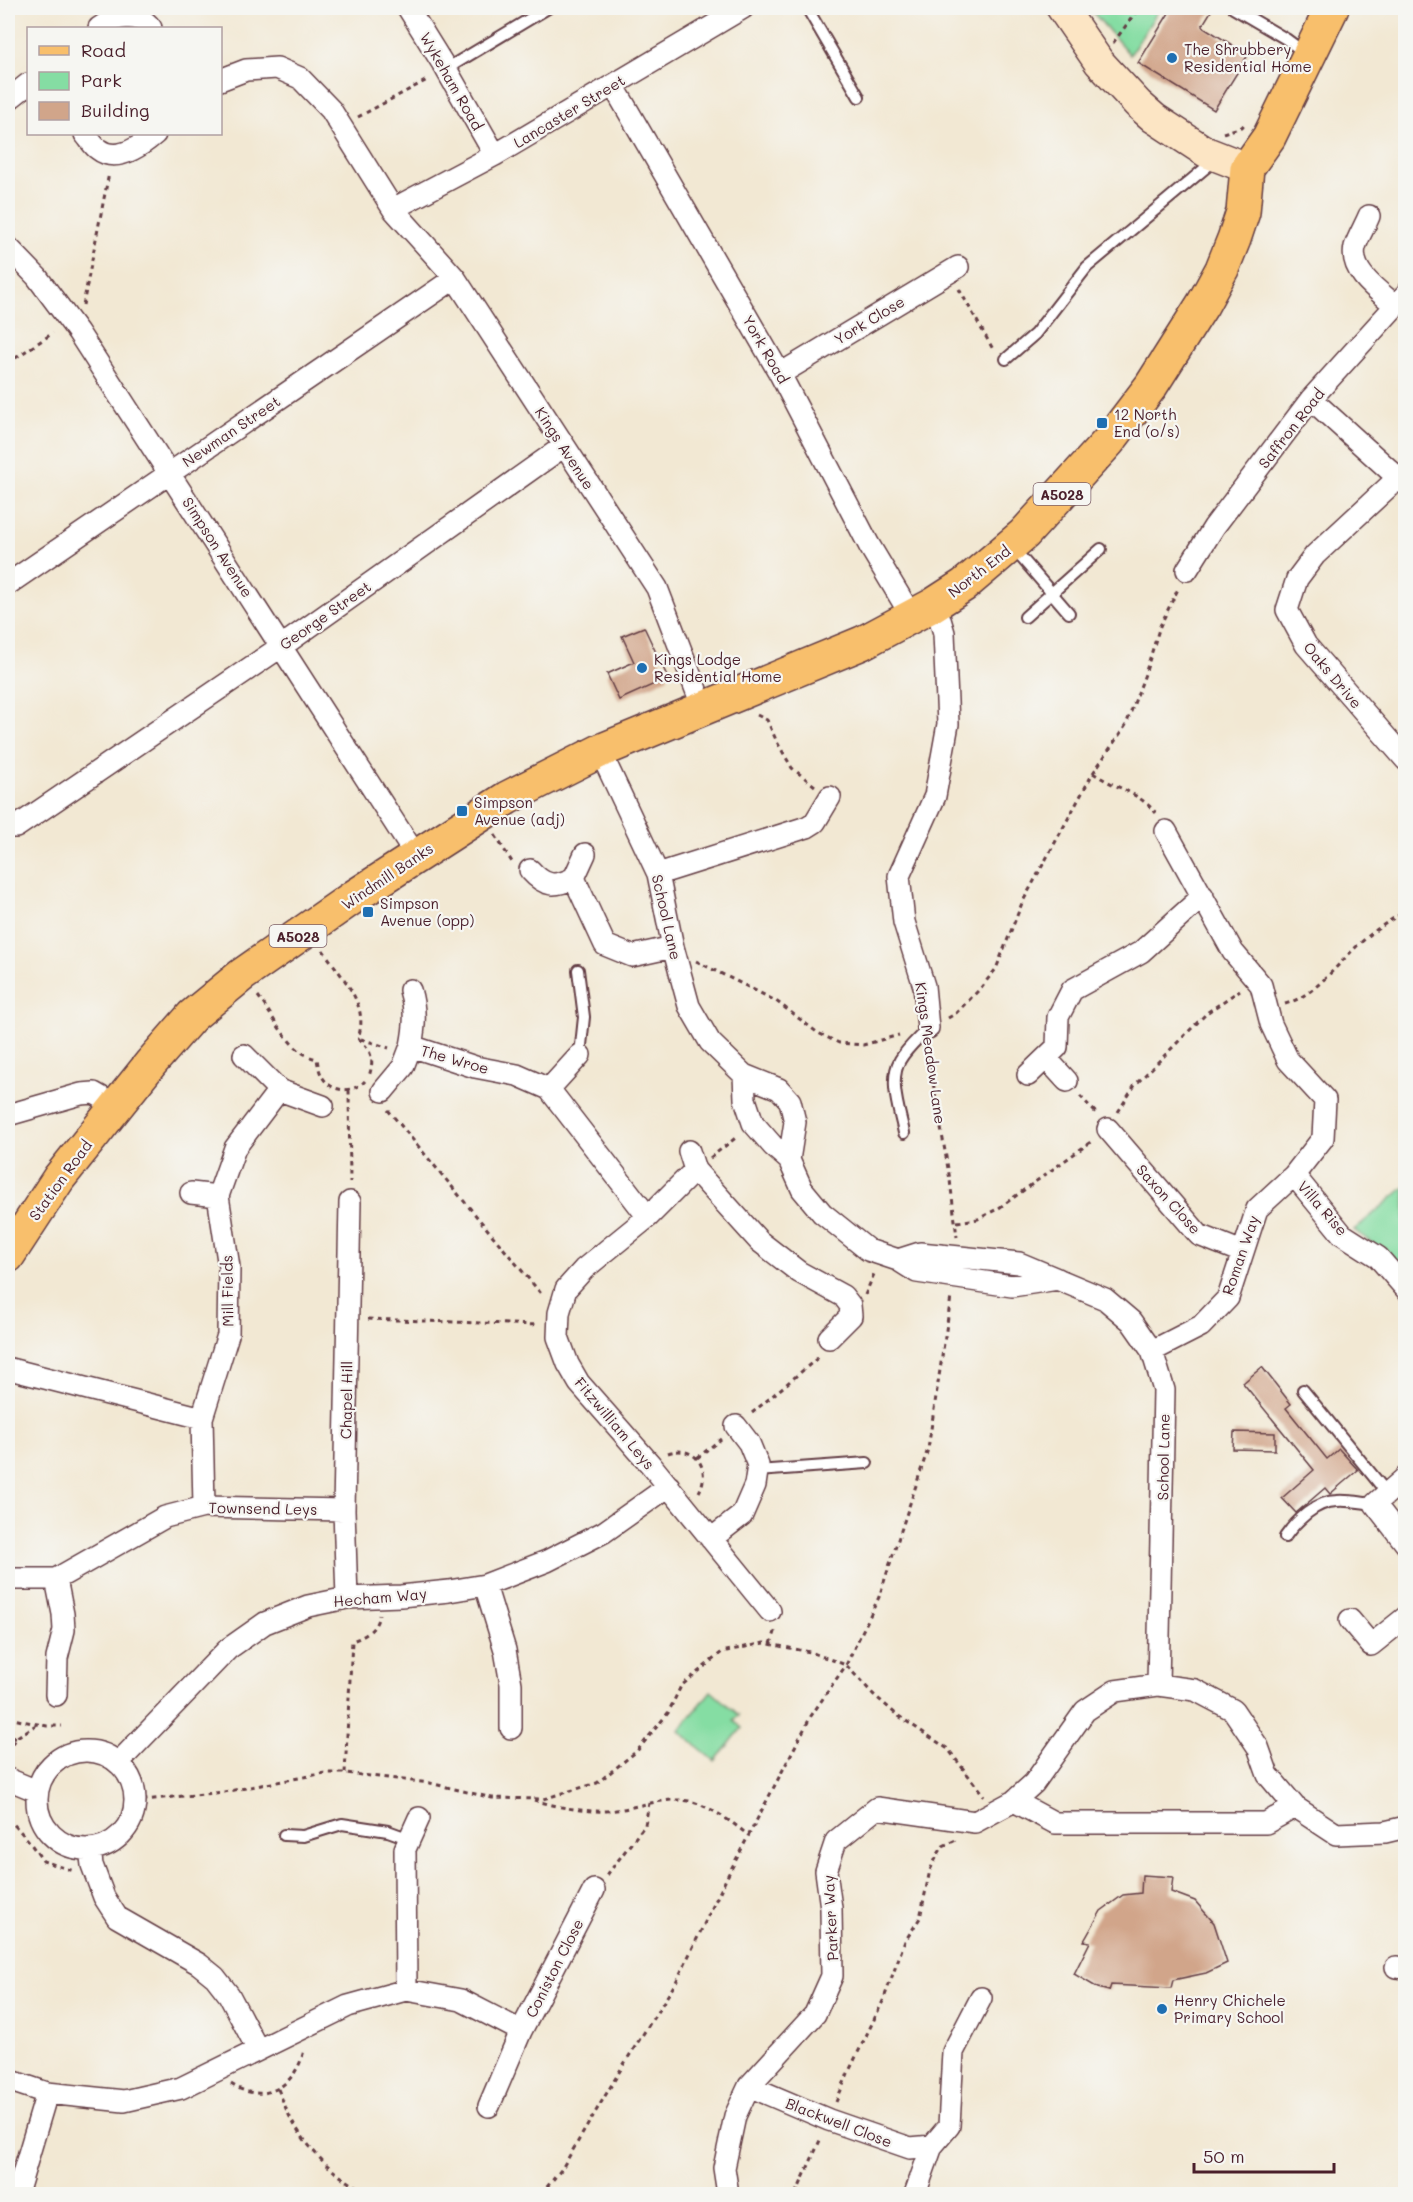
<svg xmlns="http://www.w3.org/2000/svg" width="1413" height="2202" font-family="Mali,sans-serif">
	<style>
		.green { fill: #85dda3; stroke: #687e67; stroke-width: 1.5 }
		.building { fill: #d1a58a }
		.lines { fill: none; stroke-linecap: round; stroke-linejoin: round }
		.service-casing { stroke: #633d44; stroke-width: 14 }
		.minor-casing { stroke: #633d44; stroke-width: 24 }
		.secondary-casing { stroke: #633d44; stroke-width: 33 }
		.primary-casing { stroke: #633d44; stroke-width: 36 }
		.path { stroke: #633d44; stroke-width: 3; stroke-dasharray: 4.5 4.5; stroke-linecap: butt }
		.service { stroke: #fff; stroke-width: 10 }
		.minor { stroke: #fff; stroke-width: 21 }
		.secondary { stroke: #fce5c4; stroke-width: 30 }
		.primary { stroke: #f8bf6c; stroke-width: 33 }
		.poi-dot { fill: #1f6fb2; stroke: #f6f6f2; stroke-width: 2 }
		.labels { text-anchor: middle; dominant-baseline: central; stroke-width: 4.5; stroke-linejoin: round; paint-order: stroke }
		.shield { fill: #f6f6f2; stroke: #7e6067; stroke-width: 1.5 }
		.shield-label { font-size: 14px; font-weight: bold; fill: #4a1f2b }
		.poi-label { font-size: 15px; fill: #4a1f2b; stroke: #f6f6f2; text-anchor: start }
		.street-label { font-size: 15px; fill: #4a1f2b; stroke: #f6f6f2 }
	</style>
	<rect width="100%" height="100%" fill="#f6f6f2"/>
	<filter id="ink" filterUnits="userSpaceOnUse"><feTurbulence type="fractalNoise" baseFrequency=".0167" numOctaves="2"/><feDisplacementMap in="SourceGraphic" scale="12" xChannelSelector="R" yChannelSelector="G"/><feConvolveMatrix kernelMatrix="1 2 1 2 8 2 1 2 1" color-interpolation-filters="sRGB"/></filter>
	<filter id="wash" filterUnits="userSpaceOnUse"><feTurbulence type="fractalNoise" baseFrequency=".008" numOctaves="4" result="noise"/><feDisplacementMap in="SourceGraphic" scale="24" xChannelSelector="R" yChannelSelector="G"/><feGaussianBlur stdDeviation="1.35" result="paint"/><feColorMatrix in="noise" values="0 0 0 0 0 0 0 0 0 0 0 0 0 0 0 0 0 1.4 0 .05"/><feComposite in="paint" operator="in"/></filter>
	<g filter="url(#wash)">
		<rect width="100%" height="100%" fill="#f2e8d3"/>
		<path class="green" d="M 1089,8 L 1160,8 L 1130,55 Z
			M 1405,1187 L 1405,1262 L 1400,1263 L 1354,1230 Z
			M 711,1691 L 739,1715 L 734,1721 L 742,1728 L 715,1761 L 679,1731 Z"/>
		<g id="blocks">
			<path class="building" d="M 1172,8 L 1213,8 L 1202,26 L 1248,55 L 1214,110 L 1138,63 Z
				M 644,627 L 668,678 L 619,700 L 607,674 L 634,662 L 622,636 Z
				M 1262,1367 L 1291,1404 L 1286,1408 L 1327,1459 L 1339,1449 L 1358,1470 L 1330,1494 L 1325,1488 L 1296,1513 L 1282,1498 L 1314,1470 L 1243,1383 Z
				M 1234,1432 L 1275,1433 L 1275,1450 L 1233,1449 Z
				M 1142,1875 L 1173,1877 L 1171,1892 L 1195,1901 L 1214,1923 L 1227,1963 L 1206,1973 L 1173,1980 L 1171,1988 L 1111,1985 L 1109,1991 L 1098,1988 L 1074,1974 L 1090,1942 L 1084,1941 L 1101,1911 L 1123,1895 L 1141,1893 Z"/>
		</g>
	</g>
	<g filter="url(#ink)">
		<use href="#blocks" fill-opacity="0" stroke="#633d44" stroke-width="1.5"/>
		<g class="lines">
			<defs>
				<path id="service" d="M 807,8 L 859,97
					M 1233,8 L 1286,39 L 1305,53
					M 446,69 L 548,8
					M 1006,359 L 1035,334 L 1087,267 L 1215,160
					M 1013,548 L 1069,613
					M 1025,617 L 1101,549
					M 578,970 L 584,1017 L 580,1055
					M 904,1133 C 900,1112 888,1081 900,1060 C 907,1048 919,1038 928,1028
					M 1303,1390 L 1387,1493
					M 757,1471 L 867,1463
					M 1285,1537 C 1296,1521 1316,1501 1337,1501 C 1349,1500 1363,1503 1375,1504
					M 284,1835 L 303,1836 L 342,1824 L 388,1831 L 410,1839"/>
				<path id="minor" d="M 408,8 L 446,69 L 495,155
					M 99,28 C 114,17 138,11 151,28
					M 220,80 L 246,70 L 277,68 L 300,78 L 331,110 L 393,209 L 455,278 L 657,588 L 703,708
					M 613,85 L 780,374 L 869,545 L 912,617
					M 8,100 L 28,84
					M 85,134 C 89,138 93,146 98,149 C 117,164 141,146 155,134
					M 393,209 L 495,155 L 743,8
					M 1369,216 C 1365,226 1358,237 1355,247 C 1349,272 1380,292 1396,306
					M 8,247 L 37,277 L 78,332 L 416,856
					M 780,374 L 958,267
					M 1311,399 L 1406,485
					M 1398,478 L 1315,555 L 1297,579 L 1287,610 L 1306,645 L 1406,760
					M 1187,570 L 1214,527 L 1311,399 L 1406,294
					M 8,584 L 455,278
					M 600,751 L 658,874 L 673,947 L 689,1006 L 710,1042 L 744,1075 L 779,1089 L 790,1101 L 795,1122 L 789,1160
					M 8,827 L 16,827 L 282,646 L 564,446
					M 530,870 C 545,887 555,887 574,878 L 605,945 L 632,956 L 673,947
					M 658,874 L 807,827 L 815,822 L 830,797
					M 574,878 L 585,854
					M 410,990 C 416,1010 415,1026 411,1046
					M 928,1028 L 924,986 L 904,922 L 899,876 L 935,796 L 948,724 L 944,633 L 939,616 L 933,605
					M 244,1055 L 279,1090 L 323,1106
					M 1046,1058 L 1067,1081
					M 744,1075 L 745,1099 L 753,1123 L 773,1146 L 789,1160 L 802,1189 L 822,1213 L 868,1250 L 898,1260 L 917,1272 L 1012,1286 L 1058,1279
					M 1028,1075 L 1057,1047 L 1058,1017 L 1072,990 L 1141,952 L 1203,896
					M 549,1089 L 580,1055
					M 383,1091 L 403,1067 L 411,1046 L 475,1067 L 517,1075 L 549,1089 L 648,1217
					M 8,1115 L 81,1094 L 94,1093 L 115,1105
					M 1108,1129 L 1199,1235 L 1242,1252
					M 689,1151 L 695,1170 L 759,1241 L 799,1272 L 843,1296 L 850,1305 L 851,1316 L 829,1338
					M 695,1170 L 648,1217 L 584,1269 L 566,1289 L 559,1313 L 558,1337 L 568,1364 L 579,1383 L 651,1465 L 770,1611
					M 1294,1175 L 1342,1234 L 1378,1257 L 1406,1289
					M 191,1193 L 218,1196
					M 898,1260 L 920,1253 L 1019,1263 L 1105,1299 L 1131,1321 L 1152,1351 L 1164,1390 L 1158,1685
					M 1152,1351 L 1201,1326 L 1228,1298 L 1257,1209 L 1294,1175 L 1323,1138 L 1325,1100 L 1288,1060 L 1271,1024 L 1261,985 L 1233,952 L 1166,831
					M 10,1369 L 202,1418
					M 1406,1477 L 1375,1504 L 1406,1544
					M 204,1507 L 202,1418 L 228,1335 L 229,1267 L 218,1196 L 235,1148 L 279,1090
					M 711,1539 L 742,1515 L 755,1485 L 758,1465 L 749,1443 L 736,1426
					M 8,1579 L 56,1579 L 165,1517 L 204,1507 L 344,1510
					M 56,1579 L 63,1614 L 64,1630 L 57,1658 L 56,1695
					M 485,1585 L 505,1650 L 511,1684 L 511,1728
					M 347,1598 L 344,1510 L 350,1202
					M 1350,1620 L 1371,1645 L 1406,1617
					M37 1800a49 49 0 1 1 98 0a49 49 0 1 1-98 0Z
					M 118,1763 L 228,1649 L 265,1623 L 308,1606 L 347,1598 L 401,1596 L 449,1591 L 485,1585 L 547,1561 L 604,1532 L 669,1486
					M 8,1779 L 37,1791
					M 1014,1801 L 1055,1823 L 1266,1823 L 1295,1807
					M 90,1849 L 92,1865 L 104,1897 L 117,1917 L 199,1964 L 215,1977 L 229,1995 L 258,2050
					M 1396,1967 L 1406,1968
					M 406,1990 L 405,1849 L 419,1818
					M 8,2080 L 47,2093 L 124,2101 L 181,2088 L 348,2006 L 406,1990 L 461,2000 L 521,2031 L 594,1890
					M 749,2086 L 829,2120 L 910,2148 L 932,2146 L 949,2126 L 953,2052 L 981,1998
					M 489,2106 L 521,2031
					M 17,2194 L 47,2093
					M 728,2194 L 724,2168 L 735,2116 L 749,2086 L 815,2014 L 832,1976 L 831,1908 L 826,1871 L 836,1841 L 877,1808 L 975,1822 L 1014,1801 L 1034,1783 L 1085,1711 L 1115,1691 L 1158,1685 L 1195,1690 L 1233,1710 L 1258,1747 L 1268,1775 L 1295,1807 L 1336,1834 L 1385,1832 L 1406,1827
					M 915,2194 L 932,2146"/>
				<path id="secondary" d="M 1062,8 L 1099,62 L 1138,104 L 1154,118 L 1206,152 L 1247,168"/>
				<path id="primary" d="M 8,1256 L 59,1178 L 151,1063 L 192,1016 L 242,975 L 355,896 L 507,798 L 600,751 L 862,643 L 933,605 L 964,585 L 1024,534 L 1109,441 L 1151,386 L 1203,304 L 1222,269 L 1234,239 L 1243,212 L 1247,168 L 1269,137 L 1332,8"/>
			</defs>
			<use href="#service" class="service-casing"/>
			<use href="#minor" class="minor-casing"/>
			<use href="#secondary" class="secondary-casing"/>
			<use href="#primary" class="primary-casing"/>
			<path class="path" d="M 1113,43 L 1139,8
				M 358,117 L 429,79
				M 1223,133 L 1242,127 L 1246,122
				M 959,289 L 994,351
				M 83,305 L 109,173
				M 8,363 L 53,333
				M 757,715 L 767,720 L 777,742 L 792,768 L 815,786
				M 1093,773 C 1117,789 1137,791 1156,813
				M 495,835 L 512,862
				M 323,950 C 341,977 370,1004 358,1038 C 371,1050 375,1059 369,1076
				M 696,961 L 776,1001 L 818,1033 L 839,1043 L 863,1045 L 899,1035
				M 258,996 C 274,1017 289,1053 317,1059 C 318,1065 319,1072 323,1078 C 332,1093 354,1093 365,1081
				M 1285,1004 C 1314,996 1336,966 1357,946 C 1372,932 1388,921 1406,911
				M 948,1018 L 955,1014 L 979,990 L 996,969 L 1022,903 L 1093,773 L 1126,725 L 1145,674 L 1160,626 L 1179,587
				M 361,1039 L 389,1048
				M 929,1048 L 930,1065 L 950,1180 L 957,1237
				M 349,1090 L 350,1182
				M 1080,1096 L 1096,1113
				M 388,1110 L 543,1296
				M 1118,1112 L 1135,1085 L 1208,1012 L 1240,990
				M 710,1158 L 738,1136
				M 957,1222 L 978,1219 L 999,1208 L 1092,1141
				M 865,1295 L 874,1274
				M 368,1319 L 538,1325
				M 752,1413 L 820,1356
				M 668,1453 C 694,1444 712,1468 699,1492
				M 697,1458 L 721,1439
				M 771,1644 L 776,1629
				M 8,1718 L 47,1726 L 62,1726
				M 8,1718 L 15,1741
				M 8,1752 L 17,1737 L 36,1725
				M 345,1773 L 352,1641 C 366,1636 376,1630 379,1615
				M 534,1800 C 557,1807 582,1812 606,1811 C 633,1810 661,1796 689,1801 C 710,1806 732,1822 748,1835
				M 134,1801 L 224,1792 L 325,1773 L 345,1773 L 430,1783 L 492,1798 L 543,1799 L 597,1783 L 637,1751 L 668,1713 L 681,1686 L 722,1652 L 764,1643 L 810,1652 L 846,1665 L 873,1694 L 897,1715 L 948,1749 L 984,1796
				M 8,1818 L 28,1840 L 43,1861 L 74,1871
				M 607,1875 L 645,1825 L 649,1803
				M 231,2084 C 264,2106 296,2086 304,2050
				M 278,2089 C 283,2101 287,2113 294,2124 C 312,2154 343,2187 379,2194
				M 836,2102 L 849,2071 L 883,2001 L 905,1941 L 920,1918 L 930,1870 L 937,1856 L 943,1846 L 956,1840
				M 541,2194 L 561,2170 L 624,2064 L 675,1984 L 728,1875 L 811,1716 L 846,1665 L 879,1597 L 928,1449 L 951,1297
				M 796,2194 L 821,2138"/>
			<use href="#service" class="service"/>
			<use href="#minor" class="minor"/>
			<use href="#secondary" class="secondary"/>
			<use href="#primary" class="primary"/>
		</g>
	</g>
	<g class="poi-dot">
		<circle cx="1172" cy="58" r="6"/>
		<rect x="1096" y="417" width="12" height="12" rx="3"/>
		<circle cx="642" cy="668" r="6"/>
		<rect x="456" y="805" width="12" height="12" rx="3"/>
		<rect x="362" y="906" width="12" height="12" rx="3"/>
		<circle cx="1162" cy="2009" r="6"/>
	</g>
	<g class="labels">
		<g class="shield">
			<rect x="1033.5" y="483" width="57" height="22" rx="4.5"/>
			<rect x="269.5" y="925" width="57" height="22" rx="4.5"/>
		</g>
		<g class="shield-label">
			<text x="1062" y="494">A5028</text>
			<text x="298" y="936">A5028</text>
		</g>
		<g class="poi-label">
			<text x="1184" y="49">The Shrubbery<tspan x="1184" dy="17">Residential Home</tspan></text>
			<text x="1114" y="414">12 North<tspan x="1114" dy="17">End (o/s)</tspan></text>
			<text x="654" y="659">Kings Lodge<tspan x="654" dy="17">Residential Home</tspan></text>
			<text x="474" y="802">Simpson<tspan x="474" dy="17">Avenue (adj)</tspan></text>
			<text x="380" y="903">Simpson<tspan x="380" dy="17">Avenue (opp)</tspan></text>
			<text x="1174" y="2000">Henry Chichele<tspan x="1174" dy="17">Primary School</tspan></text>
		</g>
		<g class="street-label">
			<text transform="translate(452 81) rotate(60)">Wykeham Road</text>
			<text transform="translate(569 111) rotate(-31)">Lancaster Street</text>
			<text transform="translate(869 320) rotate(-31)">York Close</text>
			<text transform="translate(766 349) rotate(60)">York Road</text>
			<text transform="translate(1291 428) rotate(-52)">Saffron Road</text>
			<text transform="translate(231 431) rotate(-34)">Newman Street</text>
			<text transform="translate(565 448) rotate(57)">Kings Avenue</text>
			<text transform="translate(218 547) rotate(57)">Simpson Avenue</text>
			<text transform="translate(979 571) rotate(-38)">North End</text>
			<text transform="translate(325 615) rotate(-35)">George Street</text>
			<text transform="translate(1333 675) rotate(50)">Oaks Drive</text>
			<text transform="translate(387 876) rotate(-34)">Windmill Banks</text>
			<text transform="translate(667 917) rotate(77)">School Lane</text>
			<text transform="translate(931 1053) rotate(82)">Kings Meadow Lane</text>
			<text transform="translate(455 1059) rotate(16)">The Wroe</text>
			<text transform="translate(60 1180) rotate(-54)">Station Road</text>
			<text transform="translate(1169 1199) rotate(48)">Saxon Close</text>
			<text transform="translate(1323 1208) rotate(49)">Villa Rise</text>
			<text transform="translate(1240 1255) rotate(-71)">Roman Way</text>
			<text transform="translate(227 1291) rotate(-91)">Mill Fields</text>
			<text transform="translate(346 1400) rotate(-89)">Chapel Hill</text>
			<text transform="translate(615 1423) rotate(50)">Fitzwilliam Leys</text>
			<text transform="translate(1163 1457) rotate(-89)">School Lane</text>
			<text transform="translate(263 1508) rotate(1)">Townsend Leys</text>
			<text transform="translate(380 1597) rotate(-5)">Hecham Way</text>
			<text transform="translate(830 1918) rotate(-93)">Parker Way</text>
			<text transform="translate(554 1968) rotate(-63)">Coniston Close</text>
			<text transform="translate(839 2122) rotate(21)">Blackwell Close</text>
		</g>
	</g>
	<rect width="1413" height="2202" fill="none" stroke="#f6f6f2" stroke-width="30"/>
	<rect x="27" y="27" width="195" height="108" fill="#f6f6f2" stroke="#b1a0a2" stroke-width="1.5"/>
	<rect x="39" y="46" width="30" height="9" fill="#f8bf6c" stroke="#b1a0a2" stroke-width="1.5"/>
	<text x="81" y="57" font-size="18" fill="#4a1f2b">Road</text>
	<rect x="39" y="72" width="30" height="18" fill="#85dda3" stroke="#b1a0a2" stroke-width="1.5"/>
	<text x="81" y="87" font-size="18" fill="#4a1f2b">Park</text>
	<rect x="39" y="102" width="30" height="18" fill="#d1a58a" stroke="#b1a0a2" stroke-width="1.5"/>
	<text x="81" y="117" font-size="18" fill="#4a1f2b">Building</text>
	<path d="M1194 2163v9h140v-9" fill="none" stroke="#4a1f2b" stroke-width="3"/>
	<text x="1203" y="2163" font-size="18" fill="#4a1f2b" stroke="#f6f6f2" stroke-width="4.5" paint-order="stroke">50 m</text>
</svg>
